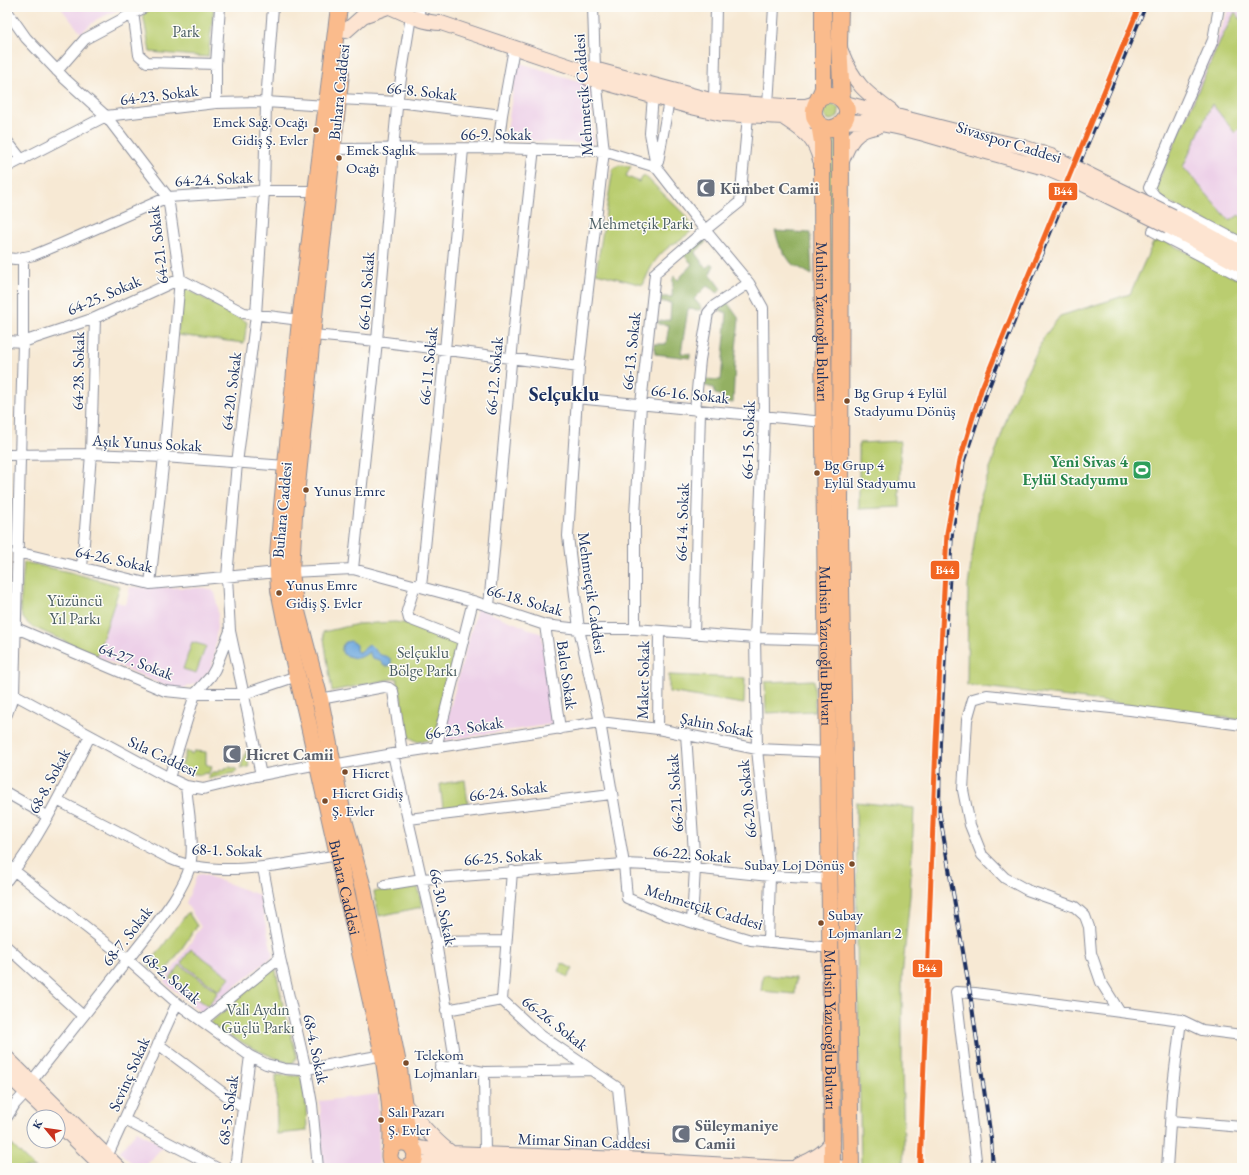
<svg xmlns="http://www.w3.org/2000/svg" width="1249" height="1175" font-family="'EB Garamond',serif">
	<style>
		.built { fill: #edd0e8 }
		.green { fill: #bacd70; stroke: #6a7e67 }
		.forest { fill: #93b062; stroke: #577060 }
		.water { fill: #6ea8de; stroke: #446c9e }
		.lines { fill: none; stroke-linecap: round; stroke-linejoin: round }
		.street-casing { stroke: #898c99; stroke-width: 12 }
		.secondary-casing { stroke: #898c99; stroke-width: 16 }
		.primary-casing { stroke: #898c99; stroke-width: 18 }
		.street { stroke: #fff; stroke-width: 10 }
		.secondary { stroke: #fde4d1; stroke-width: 14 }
		.primary { stroke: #fabb8c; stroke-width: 16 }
		.rail-casing { stroke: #1b2f5e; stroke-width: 4 }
		.rail { stroke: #fdfcf7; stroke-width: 2.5; stroke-dasharray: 8; stroke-linecap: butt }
		.secondary-bridge-casing { stroke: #898c99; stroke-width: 16; stroke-linecap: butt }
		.secondary-bridge { stroke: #fde4d1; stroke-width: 14 }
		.rail-1-casing { stroke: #fdfcf7; stroke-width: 8 }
		.rail-1 { stroke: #f26522; stroke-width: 5 }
		.bus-dot { fill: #7a4b2a; stroke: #fdfcf7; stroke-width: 1.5 }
		.labels { text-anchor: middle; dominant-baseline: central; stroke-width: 3; stroke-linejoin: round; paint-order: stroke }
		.bus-label { font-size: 15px; fill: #1b2f5e; stroke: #fdfcf7; text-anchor: start }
		.park-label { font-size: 16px; fill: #4b5e63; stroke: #fdfcf7 }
		.street-label { font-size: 16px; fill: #1b2f5e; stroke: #fdfcf7 }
		.worship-label { font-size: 16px; font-weight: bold; fill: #5b616d; stroke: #fdfcf7; text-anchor: start }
		.leisure-label { font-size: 16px; font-weight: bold; fill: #27864d; stroke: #fdfcf7; text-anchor: end }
		.district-label { font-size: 20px; font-weight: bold; fill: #1b2f5e; stroke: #fdfcf7 }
		.line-badge { stroke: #fdfcf7; stroke-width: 1.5 }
		.badge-label { font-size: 11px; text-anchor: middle; font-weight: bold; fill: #fff }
	</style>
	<rect width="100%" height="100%" fill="#fdfcf7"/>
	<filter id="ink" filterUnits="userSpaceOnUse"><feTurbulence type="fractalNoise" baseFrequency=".025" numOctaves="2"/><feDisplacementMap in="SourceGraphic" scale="8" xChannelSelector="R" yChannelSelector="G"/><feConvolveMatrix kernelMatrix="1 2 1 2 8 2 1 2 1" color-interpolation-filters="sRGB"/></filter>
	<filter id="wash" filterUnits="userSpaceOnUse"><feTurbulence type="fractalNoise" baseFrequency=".012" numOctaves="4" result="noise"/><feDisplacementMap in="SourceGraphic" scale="16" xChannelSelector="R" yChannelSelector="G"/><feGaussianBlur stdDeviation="0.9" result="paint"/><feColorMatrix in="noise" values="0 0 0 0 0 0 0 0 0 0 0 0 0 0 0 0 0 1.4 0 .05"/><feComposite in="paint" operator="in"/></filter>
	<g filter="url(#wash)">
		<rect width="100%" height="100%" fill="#f7e9d4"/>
		<path class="built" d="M 60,7 L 126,7 L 97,19 L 81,33 Z
			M 1230,7 L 1242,7 L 1242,239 L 1160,198 L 1153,185 Z
			M 517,62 L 591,85 L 593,144 L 506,139 Z
			M 130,587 L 205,588 L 212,590 L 215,593 L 216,597 L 218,615 L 214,658 L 211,668 L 199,682 L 181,689 L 170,688 L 97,656 L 115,601 L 126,605 Z
			M 477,608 L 542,634 L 552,724 L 441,741 Z
			M 202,874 L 259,895 L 273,956 L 202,1013 L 164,982 L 201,927 L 186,903 L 197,875 Z
			M 378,1094 L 379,1168 L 323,1168 L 320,1101 Z
			M 137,1131 L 163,1146 L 144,1168 L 138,1168 L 119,1152 Z"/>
		<path class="green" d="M 154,7 L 214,7 L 208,57 L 150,52 L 143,14 Z
			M 1235,12 L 1242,21 L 1242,126 L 1235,133 L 1212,104 L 1183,167 L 1230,221 L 1239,215 L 1242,218 L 1242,240 L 1160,198 L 1155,188 L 1220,41 Z
			M823 112a8 8 0 1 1 16 0a8 8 0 1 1-16 0Z
			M 825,131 L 837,132 L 844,1091 L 838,1092 Z
			M 619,165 L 631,166 L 626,176 L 639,182 L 644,175 L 683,213 L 694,228 C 686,238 674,242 664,251 C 653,261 649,271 643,285 L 596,273 L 613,169 Z
			M 1163,240 L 1242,281 L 1242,720 L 1085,699 L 967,685 L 968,586 L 980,499 L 1012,403 L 1044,337 L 1060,316 L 1130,294 L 1153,243 Z
			M 185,288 L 247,322 L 244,343 L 177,335 Z
			M 900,441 L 900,507 L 859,509 L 859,443 Z
			M 24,562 L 69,572 L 120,586 L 97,656 L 31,626 C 24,620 21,617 20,608 Z
			M 395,622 L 411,624 L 460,641 L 434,739 L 418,742 L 409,737 L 397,678 L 332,691 L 323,632 L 358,624 Z
			M 192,642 L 206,646 L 196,673 L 183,669 Z
			M 669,675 L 745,678 L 744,704 L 669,692 Z
			M 814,680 L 815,711 L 766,713 L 765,682 Z
			M 247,750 L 249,767 L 240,769 Z
			M 186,751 L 192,754 L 194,751 L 206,752 L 206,764 L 212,767 L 208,774 L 205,773 L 201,775 L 180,771 Z
			M 230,767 L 236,769 L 237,771 L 234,773 L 211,778 L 207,778 L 212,772 L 219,772 L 220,770 L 223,770 L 225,768 Z
			M 465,780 L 468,804 L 443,808 L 440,784 Z
			M 856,802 L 914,808 L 910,896 L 902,977 L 902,1062 L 904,1147 L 903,1168 L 861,1168 L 857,947 Z
			M 417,883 L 422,907 L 379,916 L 374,892 Z
			M 188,912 L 197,926 L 165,973 L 156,967 L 153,970 L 148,966 Z
			M 191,949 L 230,977 L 219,991 L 181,963 Z
			M 562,963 L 573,969 L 568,977 L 558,971 Z
			M 180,965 L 218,992 L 208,1006 L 170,979 Z
			M 275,966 L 283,1005 L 297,1057 L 292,1064 C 261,1054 237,1040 209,1024 Z
			M 763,975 L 796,978 L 795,994 L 761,991 Z
			M 276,1075 L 301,1076 L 306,1106 L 307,1131 L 277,1134 Z
			M 7,1140 L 35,1168 L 7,1168 Z"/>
		<path class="forest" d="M 775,231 L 810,233 L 812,275 L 791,263 L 780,247 Z
			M 703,237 L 706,242 L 695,253 L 706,268 L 711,264 L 714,265 L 710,274 L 721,289 L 718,293 L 707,286 L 694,299 L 701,307 L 700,310 L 688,309 L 681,353 L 690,354 L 690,358 L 655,354 L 654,344 L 666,344 L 669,325 L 658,324 L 658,321 L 670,320 L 671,303 L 659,301 L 659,297 L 672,297 L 673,279 L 674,276 L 678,280 L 692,264 L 683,254 Z
			M 727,302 L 739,319 L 735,360 L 733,403 L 721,401 L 722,396 L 715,394 L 713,388 L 703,385 L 704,379 L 721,380 L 727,313 L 719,310 Z"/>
		<path class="water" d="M 351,641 L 356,645 L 356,650 L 357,652 L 360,652 L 369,645 C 374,647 375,651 379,654 C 384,657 388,655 391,660 L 391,664 L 389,666 L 384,666 L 380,660 L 372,658 L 369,652 C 359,660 355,659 343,654 C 340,647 343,641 351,641 Z"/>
	</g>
	<g filter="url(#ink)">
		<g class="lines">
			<defs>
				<path id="street" d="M 593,7 L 595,69 L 604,151 L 579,367 L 568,536 L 579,629 L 600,722 L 624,864 L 627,898 L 667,915 L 751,940 L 831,948
					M 1219,7 L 1213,40 L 1149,188 L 1155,196 L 1165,203 L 1242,243
					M 7,11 L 26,38 L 65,79 L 106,116 L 168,197 L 180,279 L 164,457 L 150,584
					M 133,12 L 139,55 L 147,62 L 216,64
					M 418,18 L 420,7
					M 57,71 L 85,39 L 145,7
					M 653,96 L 650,133 L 656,167 L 705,230 L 749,283 L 763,308 L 764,416 L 755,638 L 757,749 L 770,876 L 768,942
					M 339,99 L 398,102 L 502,115
					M 714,101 L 716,7
					M 216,103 L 216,64 L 220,7
					M 768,105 L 774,7
					M 7,141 L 22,160
					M 498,148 L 502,115 L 514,48
					M 333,149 L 498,148 L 604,151 L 656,167
					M 658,162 L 669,100
					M 7,167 L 106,116 L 216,103 L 266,102 L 326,106
					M 1153,231 L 1242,277
					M 7,258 L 15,259 L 34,255 L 63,243 L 168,197 L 259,191 L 315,191
					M 313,335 L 377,341 L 579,367
					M 7,341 L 23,342 L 95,318 L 180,279 L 244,313 L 300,320
					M 576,398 L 824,422
					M 695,410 L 700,360 L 708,313 L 714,306 L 749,283
					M 7,455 L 91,454 L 164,457 L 286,466
					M 17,552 L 150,584 L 278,572
					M 82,568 L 91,454 L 95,318
					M 353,569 L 377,341 L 393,149 L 398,97 L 411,16
					M 291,572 L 353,569 L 473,601 L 545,625 L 579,629 L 635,629 L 755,638 L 827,640
					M 415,585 L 407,611 L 409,619 L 463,640
					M 421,587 L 445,350 L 463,149
					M 489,606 L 516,307 L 534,148
					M 545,625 L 560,729
					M 16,628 L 165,691 L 195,694 L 244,694 L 297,676
					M 635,629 L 635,516 L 641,404 L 655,273 L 705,230 L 740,202 L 748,116
					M 694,634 L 700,411
					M 8,691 L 169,778 L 186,786 L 203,789 L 256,776 L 318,764
					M 320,699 L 384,687 L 389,688 L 393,691 L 402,753
					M 7,714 L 14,694 L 23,342 L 23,257
					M 658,729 L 659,631
					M 686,734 L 695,868 L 692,922
					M 436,748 L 473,601
					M 393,754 L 436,942 L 456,1067
					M 333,765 L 393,754 L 600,722 L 658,729 L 757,749 L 829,752
					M 261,775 L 230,631 L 227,577 L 237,463 L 256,315 L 264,191 L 266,102 L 273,7
					M 169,778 L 195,694 L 211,676 L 215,669 L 230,631
					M 7,793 L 47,816
					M 57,800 L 171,859 C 219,880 288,863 338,855
					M 409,819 L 611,794
					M 7,865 L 128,960 L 177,1003 L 250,1056 L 266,1064 L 285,1069 L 301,1070 L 383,1055
					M 263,868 L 280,958 L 306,1070 L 312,1104 L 318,1168
					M 512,871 L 502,1000 L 540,1035 L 618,1088 L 625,1159
					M 7,880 C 41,836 65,785 90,736
					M 385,885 L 422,879 L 624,864 L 673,866 L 770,876 L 830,879
					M 436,942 L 506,941
					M 7,947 L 83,1016
					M 446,1010 L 502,1000
					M 1119,1011 L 1101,982 L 1091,953 L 1089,927 L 1085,916 L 1075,907 L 1027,890 L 1005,878 L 982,855 L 970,825 L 963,790 L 967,720 L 973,699 L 987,695 L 1130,710 L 1242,725
					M 202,1021 L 280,958
					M 158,1044 L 243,1108
					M 440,1067 L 456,1067 L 484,1072 L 591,1070
					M 484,1072 L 485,1154
					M 31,1082 L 149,933 C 163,915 184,889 190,866 C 195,844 188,809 186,786
					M 7,1117 L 15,1104 L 26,1092
					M 125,1120 L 217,1168
					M 1171,1121 L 1242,1127
					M 107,1157 L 177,1003
					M 235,1168 L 250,1056
					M 977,1168 L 956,992 L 975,993 L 1181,1020 L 1202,1030 L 1242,1035
					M 1167,1168 L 1172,1094 L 1181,1020"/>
				<path id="secondary" d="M 390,7 C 406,14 423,23 441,23 L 581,70 L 588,78 L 691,107 L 722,114 L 784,117 L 808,120 L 817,122
					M 346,31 L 363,16 L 388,7
					M 841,51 C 854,84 865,92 892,112
					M 581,70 L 590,68 L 714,101 L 784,106 L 806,106 L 816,103
					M 845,103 L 975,136
					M 784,118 C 803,131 814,136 820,160
					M 843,122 C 881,118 935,138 972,148
					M 842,161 C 849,143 855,129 877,127
					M 1173,216 L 1242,253
					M 1168,226 L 1242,266
					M 7,1058 L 119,1168
					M 7,1074 L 52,1117
					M 404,1104 C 419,1121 431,1138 449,1151
					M 58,1123 L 104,1168
					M 412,1147 L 451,1153 L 625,1159 L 783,1168 L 832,1167 L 851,1168
					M 413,1163 L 572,1168
					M 799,1165 C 812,1160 824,1154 832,1142"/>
				<g id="primary">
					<path id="s1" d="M 339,7 L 300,320 L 282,506 L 278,555 L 278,572 L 279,590 L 290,645 L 307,717 L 383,1055 C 388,1086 393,1117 391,1149"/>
					<path d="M 840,7 L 839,44 L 842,100"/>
					<path d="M 341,73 L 316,297 L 294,515 L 291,572 L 295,604 L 320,699 L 344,820 L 363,888 L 399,1069 L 406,1122 L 412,1146"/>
					<path d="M 819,98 C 838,86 857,110 841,124 C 837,127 832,129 827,128 C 823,127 819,125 817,122 C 808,110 820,99 823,88 L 823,7"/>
					<path id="s2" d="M 819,124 L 822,142 C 822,484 831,826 832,1168"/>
					<path d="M 841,125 L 840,528 L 851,1168"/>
					<path d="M 399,1168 C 385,1163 387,1146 401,1142 L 410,1144 L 415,1152 C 416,1160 413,1165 406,1168"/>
				</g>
			</defs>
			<use href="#street" class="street-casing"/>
			<use href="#secondary" class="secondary-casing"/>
			<use href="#primary" class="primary-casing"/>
			<use href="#street" class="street"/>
			<use href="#secondary" class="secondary"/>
			<use href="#primary" class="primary"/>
			<defs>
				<path id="rail" d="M 993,1168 L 991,1138 L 970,993 L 939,810 L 940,743 L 952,533 L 964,460 L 987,392 L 1025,293 L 1145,7"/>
			</defs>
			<use href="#rail" class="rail-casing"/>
			<use href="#rail" class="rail"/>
			<defs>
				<path id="secondary-bridge" d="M 975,136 L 1023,147 L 1051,156 L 1173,216
					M 972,148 L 1045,168 L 1083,184 L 1168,226"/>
			</defs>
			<use href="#secondary-bridge" class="secondary-bridge-casing"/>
			<use href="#secondary-bridge" class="secondary-bridge"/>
			<defs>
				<path id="rail-1" d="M 920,1168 L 936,742 L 947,533 L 960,460 L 981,390 L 1139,7"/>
			</defs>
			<use href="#rail-1" class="rail-1-casing"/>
			<use href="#rail-1" class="rail-1"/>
		</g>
	</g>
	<defs>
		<symbol id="mosque-square" viewBox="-11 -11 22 22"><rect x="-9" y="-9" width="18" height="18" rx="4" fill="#6b7280" stroke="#fdfcf7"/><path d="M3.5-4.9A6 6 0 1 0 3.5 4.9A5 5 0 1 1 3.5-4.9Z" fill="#fff"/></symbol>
		<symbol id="stadium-square" viewBox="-11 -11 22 22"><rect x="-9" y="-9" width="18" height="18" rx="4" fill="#2e9e5b" stroke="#fdfcf7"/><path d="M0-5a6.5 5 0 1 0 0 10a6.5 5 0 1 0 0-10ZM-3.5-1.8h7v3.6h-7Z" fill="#fff"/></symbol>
	</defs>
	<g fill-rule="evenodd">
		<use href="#mosque-square" x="695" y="177" width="22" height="22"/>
		<use href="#stadium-square" x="1131" y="459" width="22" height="22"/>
		<use href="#mosque-square" x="221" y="743" width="22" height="22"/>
		<use href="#mosque-square" x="670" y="1123" width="22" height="22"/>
	</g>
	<g class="bus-dot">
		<circle cx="316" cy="130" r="3.5"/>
		<circle cx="339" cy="158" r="3.5"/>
		<circle cx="847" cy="401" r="3.5"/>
		<circle cx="817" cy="473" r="3.5"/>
		<circle cx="306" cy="490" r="3.5"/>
		<circle cx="279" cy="593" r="3.5"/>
		<circle cx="345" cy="772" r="3.5"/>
		<circle cx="325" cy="801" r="3.5"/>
		<circle cx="852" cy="864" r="3.5"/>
		<circle cx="821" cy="923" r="3.5"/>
		<circle cx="406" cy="1063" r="3.5"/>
		<circle cx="381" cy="1120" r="3.5"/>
	</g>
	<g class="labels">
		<g class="bus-label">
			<text x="308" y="121" text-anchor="end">Emek Sağ. Ocağı<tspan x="308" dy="18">Gidiş Ş. Evler</tspan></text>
			<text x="346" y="149">Emek Saglık<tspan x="346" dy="18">Ocağı</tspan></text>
			<text x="854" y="392">Bg Grup 4 Eylül<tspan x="854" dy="18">Stadyumu Dönüş</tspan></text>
			<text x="824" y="464">Bg Grup 4<tspan x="824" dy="18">Eylül Stadyumu</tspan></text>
			<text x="314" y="490">Yunus Emre</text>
			<text x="286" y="584">Yunus Emre<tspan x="286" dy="18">Gidiş Ş. Evler</tspan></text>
			<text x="352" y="772">Hicret</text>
			<text x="332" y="792">Hicret Gidiş<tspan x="332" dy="18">Ş. Evler</tspan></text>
			<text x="844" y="864" text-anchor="end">Subay Loj Dönüş</text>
			<text x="828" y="914">Subay<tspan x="828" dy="18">Lojmanları 2</tspan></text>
			<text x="414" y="1054">Telekom<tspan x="414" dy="18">Lojmanları</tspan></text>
			<text x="388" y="1111">Salı Pazarı<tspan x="388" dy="18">Ş. Evler</tspan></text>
		</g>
		<g class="park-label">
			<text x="186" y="31">Park</text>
			<text x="641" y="223">Mehmetçik Parkı</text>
			<text x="75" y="600">Yüzüncü<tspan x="75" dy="18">Yıl Parkı</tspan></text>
			<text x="423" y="652">Selçuklu<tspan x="423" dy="18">Bölge Parkı</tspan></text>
			<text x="258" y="1009">Vali Aydın<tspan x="258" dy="18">Güçlü Parkı</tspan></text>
		</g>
		<g class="street-label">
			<text transform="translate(422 91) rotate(6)">66-8. Sokak</text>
			<text transform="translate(339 92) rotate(-84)">Buhara Caddesi</text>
			<text transform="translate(159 95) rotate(-7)">64-23. Sokak</text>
			<text transform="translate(583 95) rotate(-94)">Mehmetçik Caddesi</text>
			<text x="496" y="134">66-9. Sokak</text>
			<text transform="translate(1009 142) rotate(17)">Sivasspor Caddesi</text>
			<text transform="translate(214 179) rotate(-3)">64-24. Sokak</text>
			<text transform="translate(158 245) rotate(-97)">64-21. Sokak</text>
			<text transform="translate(366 291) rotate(-86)">66-10. Sokak</text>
			<text transform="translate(104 295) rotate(-23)">64-25. Sokak</text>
			<text stroke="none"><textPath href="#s2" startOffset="198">Muhsin Yazıcıoğlu Bulvarı</textPath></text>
			<text transform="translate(631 351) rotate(-84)">66-13. Sokak</text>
			<text transform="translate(428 366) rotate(-84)">66-11. Sokak</text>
			<text transform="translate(78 371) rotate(-89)">64-28. Sokak</text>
			<text transform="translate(494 376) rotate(-85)">66-12. Sokak</text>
			<text transform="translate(231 391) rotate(-83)">64-20. Sokak</text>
			<text transform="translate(690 394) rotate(6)">66-16. Sokak</text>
			<text transform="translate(748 440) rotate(-88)">66-15. Sokak</text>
			<text transform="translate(147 443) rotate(3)">Aşık Yunus Sokak</text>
			<text transform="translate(282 510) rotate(-85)">Buhara Caddesi</text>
			<text transform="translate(682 522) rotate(-88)">66-14. Sokak</text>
			<text transform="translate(114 559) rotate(12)">64-26. Sokak</text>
			<text transform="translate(592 593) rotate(82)">Mehmetçik Caddesi</text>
			<text transform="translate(525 600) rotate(16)">66-18. Sokak</text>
			<text stroke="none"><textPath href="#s2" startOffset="522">Muhsin Yazıcıoğlu Bulvarı</textPath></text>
			<text transform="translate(136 661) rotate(21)">64-27. Sokak</text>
			<text transform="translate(567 675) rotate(82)">Balcı Sokak</text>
			<text transform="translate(643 680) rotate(-89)">Maket Sokak</text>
			<text transform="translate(717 725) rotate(11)">Şahin Sokak</text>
			<text transform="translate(464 728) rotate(-9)">66-23. Sokak</text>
			<text transform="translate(163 756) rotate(25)">Sıla Caddesi</text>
			<text transform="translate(49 781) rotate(-62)">68-8. Sokak</text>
			<text transform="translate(508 791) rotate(-7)">66-24. Sokak</text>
			<text transform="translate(675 793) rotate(-94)">66-21. Sokak</text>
			<text transform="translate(747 799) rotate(-96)">66-20. Sokak</text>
			<text transform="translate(227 850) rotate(2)">68-1. Sokak</text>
			<text transform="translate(692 854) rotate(5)">66-22. Sokak</text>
			<text transform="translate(503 857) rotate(-4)">66-25. Sokak</text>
			<text stroke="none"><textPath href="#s1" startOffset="891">Buhara Caddesi</textPath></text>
			<text transform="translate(443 907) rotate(78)">66-30. Sokak</text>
			<text transform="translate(704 907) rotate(17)">Mehmetçik Caddesi</text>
			<text transform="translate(127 936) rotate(-52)">68-7. Sokak</text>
			<text transform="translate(172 978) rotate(40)">68-2. Sokak</text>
			<text transform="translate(555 1023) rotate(38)">66-26. Sokak</text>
			<text stroke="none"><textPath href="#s2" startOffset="906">Muhsin Yazıcıoğlu Bulvarı</textPath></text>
			<text transform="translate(316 1049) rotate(78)">68-4. Sokak</text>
			<text transform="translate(129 1074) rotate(-66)">Sevinç Sokak</text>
			<text transform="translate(228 1110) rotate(-82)">68-5. Sokak</text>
			<text transform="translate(584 1141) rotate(2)">Mimar Sinan Caddesi</text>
		</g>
		<g class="worship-label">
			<text x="720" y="188">Kümbet Camii</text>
			<text x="246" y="754">Hicret Camii</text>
			<text x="695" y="1125">Süleymaniye<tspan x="695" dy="18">Camii</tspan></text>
		</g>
		<g class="leisure-label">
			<text x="1128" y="461">Yeni Sivas 4<tspan x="1128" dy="18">Eylül Stadyumu</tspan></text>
		</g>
		<g class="district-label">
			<text x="564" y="394">Selçuklu</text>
		</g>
	</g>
	<g class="line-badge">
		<rect x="1048" y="182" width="30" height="19" rx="4" fill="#f26522"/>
		<rect x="930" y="560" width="30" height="20" rx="4" fill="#f26522"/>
		<rect x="912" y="959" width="31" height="19" rx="4" fill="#f26522"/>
	</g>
	<g class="badge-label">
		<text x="1063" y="195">B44</text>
		<text x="945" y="574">B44</text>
		<text x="927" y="972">B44</text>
	</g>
	<rect width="1249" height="1175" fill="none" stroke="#fdfcf7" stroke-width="24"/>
	<g transform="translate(46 1129) rotate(299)"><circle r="19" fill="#fdfcf7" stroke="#a3aaba"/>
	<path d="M0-3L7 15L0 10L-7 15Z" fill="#c8321e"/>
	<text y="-6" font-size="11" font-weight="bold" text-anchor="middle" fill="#1b2f5e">K</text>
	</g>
</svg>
